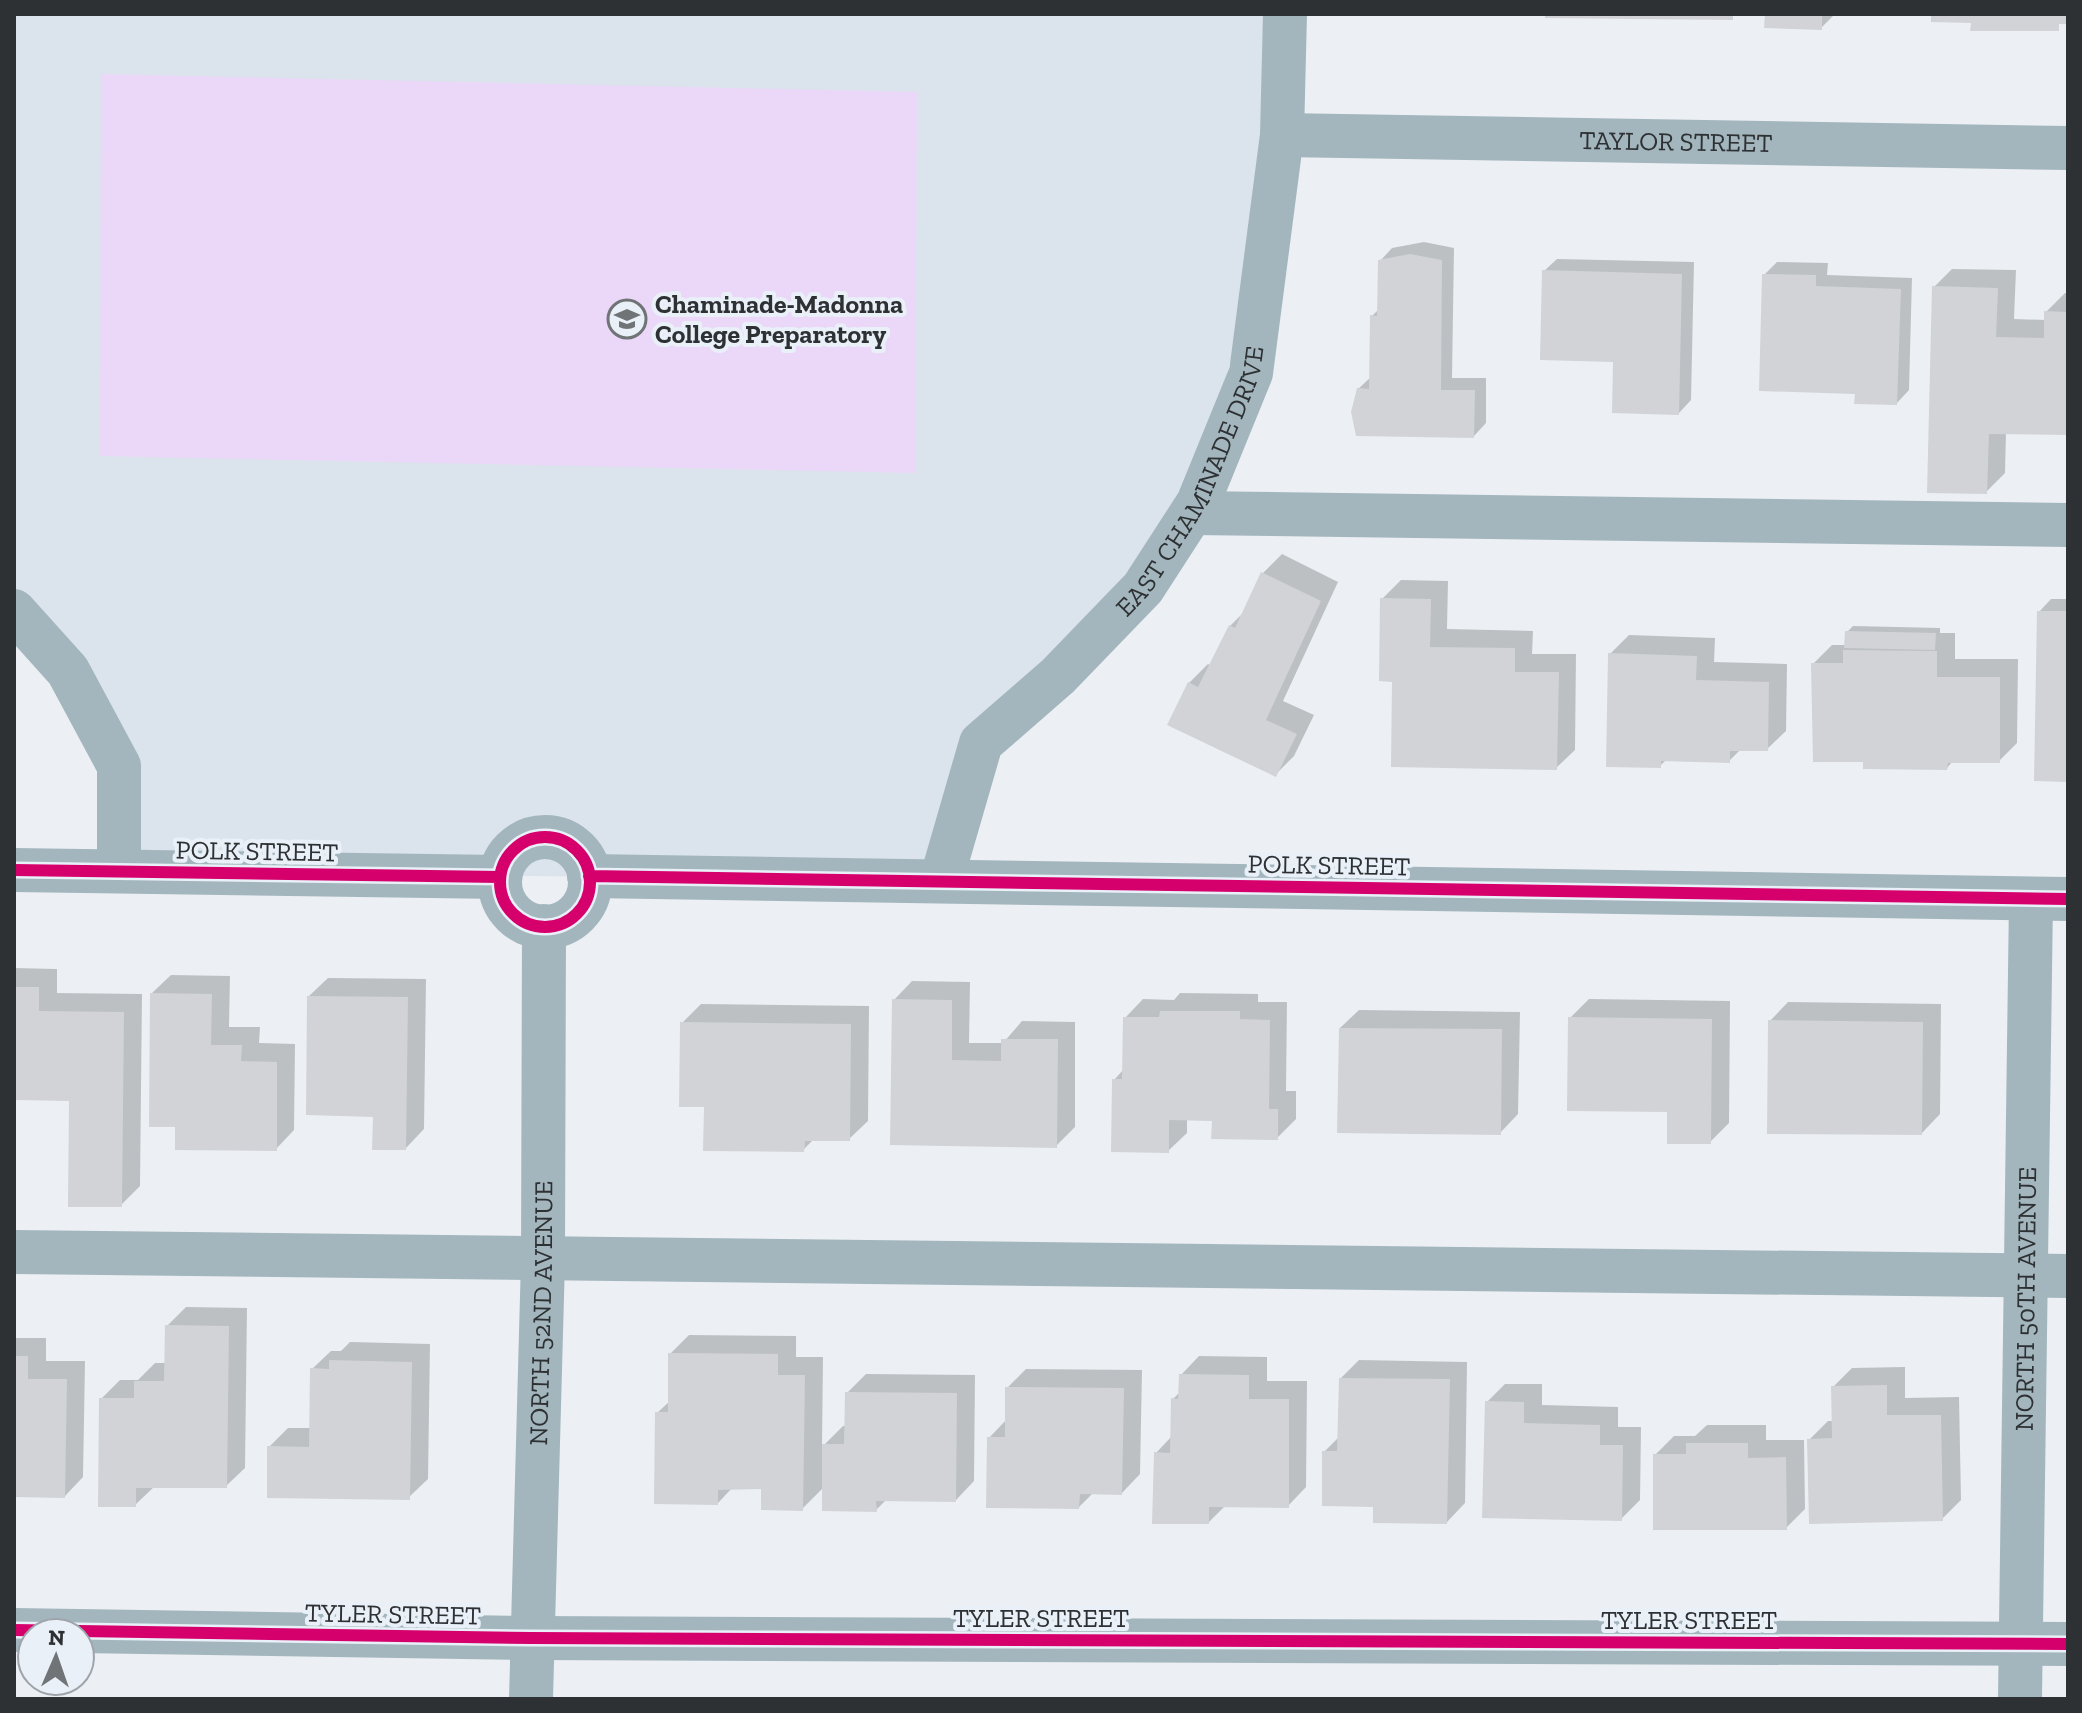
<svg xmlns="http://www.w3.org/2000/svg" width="2082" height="1713" font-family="'Zilla Slab',serif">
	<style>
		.built { fill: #dbe3ec }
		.green { fill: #ebd7f8 }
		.shadow { fill: #0003 }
		.building { fill: #d1d3d7 }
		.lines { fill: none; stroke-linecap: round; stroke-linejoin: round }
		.minor { stroke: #a3b6bd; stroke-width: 44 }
		.cycleway-casing { stroke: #e9f0f8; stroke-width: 17 }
		.cycleway { stroke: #d6006c; stroke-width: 12 }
		.labels { text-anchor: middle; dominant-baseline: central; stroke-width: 8; stroke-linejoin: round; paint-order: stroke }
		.street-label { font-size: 26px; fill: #2e3134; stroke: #e9f0f8 }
		.poi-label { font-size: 26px; font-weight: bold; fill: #2e3134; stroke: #e9f0f8; text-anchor: start }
	</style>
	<rect width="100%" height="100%" fill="#ecf0f4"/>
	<path class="built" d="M 14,14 L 1285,14 L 1282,135 L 1198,503 L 981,743 L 941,881 L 119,871 L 119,766 L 14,611 Z"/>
	<path class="green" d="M 101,74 L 917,92 L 915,473 L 100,456 Z"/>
	<path class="shadow" d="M 1767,14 L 1835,14 L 1821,28 Z
		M 1424,242 L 1454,248 L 1452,378 L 1486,378 L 1486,423 L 1474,436 L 1358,389 L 1371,377 L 1372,316 L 1379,309 L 1380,261 L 1392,248 Z
		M 1557,259 L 1694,262 L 1691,400 L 1679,413 L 1615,360 L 1544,271 Z
		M 1777,262 L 1828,263 L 1827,275 L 1912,278 L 1909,390 L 1897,403 L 1857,392 L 1764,275 Z
		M 1952,269 L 2016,270 L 2014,319 L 2046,320 L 2046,312 L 2065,293 L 2068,293 L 2068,433 L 2006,432 L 2005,473 L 1986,492 L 1934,287 Z
		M 1282,554 L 1338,582 L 1283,701 L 1314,715 L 1294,756 L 1275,775 L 1189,683 L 1208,664 L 1211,666 L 1230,626 L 1245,611 L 1263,573 Z
		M 1401,580 L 1448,581 L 1447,629 L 1533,631 L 1532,654 L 1576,654 L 1575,750 L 1556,768 L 1394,680 L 1382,599 Z
		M 2051,599 L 2068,599 L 2068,780 L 2039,612 Z
		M 1853,626 L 1940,628 L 1940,633 L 1955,633 L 1955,659 L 2018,659 L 2017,743 L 1999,761 L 1953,761 L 1947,768 L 1865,760 L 1813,664 L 1832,645 L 1846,645 L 1847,632 Z
		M 1629,635 L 1715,638 L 1714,662 L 1787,664 L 1786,731 L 1767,749 L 1741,749 L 1729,761 L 1667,759 L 1660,766 L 1610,654 Z
		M 14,968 L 57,969 L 57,993 L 142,994 L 140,1186 L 121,1205 L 71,1099 L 14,1099 Z
		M 171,975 L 230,976 L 229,1027 L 260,1027 L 259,1043 L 295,1044 L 294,1130 L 276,1149 L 177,1125 L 152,993 Z
		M 328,978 L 426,979 L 424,1129 L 406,1148 L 375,1115 L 309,996 Z
		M 912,981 L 970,982 L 969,1043 L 1003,1043 L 1022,1021 L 1075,1022 L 1075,1127 L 1056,1146 L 892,1143 L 894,1000 Z
		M 1180,993 L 1258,994 L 1258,1002 L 1287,1002 L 1286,1091 L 1296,1091 L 1296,1119 L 1277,1138 L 1214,1119 L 1187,1118 L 1187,1133 L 1168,1151 L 1114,1080 L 1124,1069 L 1125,1018 L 1143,999 L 1174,1000 Z
		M 1589,999 L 1730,1001 L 1729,1123 L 1710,1142 L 1669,1110 L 1570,1018 Z
		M 1788,1002 L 1941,1004 L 1940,1114 L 1922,1133 L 1770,1021 Z
		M 701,1004 L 869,1006 L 868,1121 L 849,1139 L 814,1139 L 803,1150 L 706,1105 L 682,1023 Z
		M 1359,1010 L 1520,1012 L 1518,1114 L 1500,1133 L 1340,1028 Z
		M 186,1307 L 247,1308 L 245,1468 L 226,1486 L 155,1486 L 135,1505 L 101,1399 L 120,1380 L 138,1380 L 155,1363 L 166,1363 L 167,1326 Z
		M 689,1335 L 796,1336 L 796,1357 L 823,1357 L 822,1447 L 843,1426 L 846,1426 L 847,1393 L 866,1374 L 975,1375 L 974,1481 L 956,1500 L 886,1500 L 876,1510 L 824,1487 L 802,1509 L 763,1487 L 733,1487 L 718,1503 L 657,1413 L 670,1401 L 670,1354 Z
		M 14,1338 L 46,1338 L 46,1361 L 85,1361 L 83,1477 L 65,1496 L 14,1495 Z
		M 350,1342 L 430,1344 L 428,1479 L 409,1497 L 269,1447 L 288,1428 L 311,1428 L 312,1369 L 331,1351 L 341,1351 Z
		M 1199,1356 L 1267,1357 L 1267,1381 L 1307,1381 L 1306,1487 L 1288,1506 L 1226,1505 L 1209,1522 L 1156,1453 L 1172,1436 L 1173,1399 L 1181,1391 L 1181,1375 Z
		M 1359,1360 L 1467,1362 L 1465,1503 L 1447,1522 L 1375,1505 L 1324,1452 L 1340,1436 L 1340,1379 Z
		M 1905,1367 L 1905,1398 L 1959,1397 L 1961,1500 L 1942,1519 L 1809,1440 L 1828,1421 L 1834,1421 L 1833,1387 L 1852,1368 Z
		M 1026,1369 L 1142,1370 L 1140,1474 L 1122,1493 L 1094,1492 L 1079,1507 L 989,1438 L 1007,1419 L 1007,1388 Z
		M 1505,1384 L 1542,1384 L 1542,1405 L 1618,1407 L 1618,1427 L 1641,1427 L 1640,1500 L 1621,1519 L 1487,1402 Z
		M 1707,1425 L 1766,1425 L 1766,1440 L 1804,1440 L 1805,1509 L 1786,1528 L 1655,1455 L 1674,1436 L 1695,1436 Z"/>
	<path class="building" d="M 1545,14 L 1733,14 L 1733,20 L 1545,18 Z
		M 1765,14 L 1822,14 L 1822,30 L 1764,28 Z
		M 1931,14 L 2068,14 L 2068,24 L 2059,24 L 2059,31 L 1970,31 L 1971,23 L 1931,22 Z
		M 1410,254 L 1442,260 L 1441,390 L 1475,390 L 1474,438 L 1356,436 L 1351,412 L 1357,388 L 1369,389 L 1370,315 L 1377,316 L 1378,260 Z
		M 1542,270 L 1682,274 L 1679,415 L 1612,413 L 1613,362 L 1540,360 Z
		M 1762,274 L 1816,275 L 1816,286 L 1901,289 L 1897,405 L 1854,404 L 1855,394 L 1759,391 Z
		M 1932,286 L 1998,288 L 1996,337 L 2044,338 L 2044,311 L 2068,312 L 2068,435 L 1989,434 L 1987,494 L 1927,493 Z
		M 1261,572 L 1321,601 L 1266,720 L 1297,734 L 1276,777 L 1167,725 L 1188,682 L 1198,687 L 1229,625 L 1235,628 Z
		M 1380,598 L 1431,599 L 1430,647 L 1515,648 L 1515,672 L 1559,672 L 1557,770 L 1391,767 L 1392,682 L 1379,681 Z
		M 2037,611 L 2068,611 L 2068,782 L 2034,781 Z
		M 1845,631 L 1936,633 L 1935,650 L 1844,648 Z
		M 1843,650 L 1937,651 L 1937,677 L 2000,677 L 2000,763 L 1948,763 L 1947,770 L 1863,769 L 1863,762 L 1813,762 L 1811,663 L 1843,663 Z
		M 1608,653 L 1697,656 L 1696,680 L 1769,682 L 1768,751 L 1730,751 L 1730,763 L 1661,761 L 1661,768 L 1606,767 Z
		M 14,987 L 39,987 L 39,1011 L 124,1012 L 122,1207 L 68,1207 L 69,1101 L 14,1100 Z
		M 150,993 L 212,994 L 211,1045 L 242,1045 L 241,1061 L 277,1062 L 277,1151 L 175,1150 L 175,1127 L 149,1127 Z
		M 307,996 L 408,997 L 406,1150 L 372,1150 L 373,1117 L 306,1115 Z
		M 892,999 L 952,1000 L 952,1060 L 1001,1061 L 1001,1039 L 1058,1039 L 1057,1148 L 890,1145 Z
		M 1160,1011 L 1240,1011 L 1240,1019 L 1270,1020 L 1269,1109 L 1278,1109 L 1278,1140 L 1211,1139 L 1212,1121 L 1169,1120 L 1169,1153 L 1111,1152 L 1112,1079 L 1122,1079 L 1123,1017 L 1159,1017 Z
		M 1568,1017 L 1712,1019 L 1711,1144 L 1667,1144 L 1667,1112 L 1567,1111 Z
		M 1768,1020 L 1923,1022 L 1922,1135 L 1767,1134 Z
		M 680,1022 L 851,1024 L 850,1141 L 805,1141 L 804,1152 L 703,1151 L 704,1107 L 679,1107 Z
		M 1339,1028 L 1502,1029 L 1501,1135 L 1337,1133 Z
		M 165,1325 L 229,1326 L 227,1488 L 136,1488 L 136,1507 L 98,1507 L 99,1398 L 134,1398 L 134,1381 L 164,1381 Z
		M 668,1353 L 778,1354 L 778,1375 L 805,1375 L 803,1511 L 761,1510 L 761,1489 L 718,1490 L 718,1505 L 654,1504 L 655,1412 L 668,1412 Z
		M 14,1356 L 28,1356 L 28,1379 L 67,1379 L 65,1498 L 14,1497 Z
		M 329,1360 L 412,1362 L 410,1500 L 267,1498 L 267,1446 L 309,1447 L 310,1368 L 329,1369 Z
		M 1179,1374 L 1249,1375 L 1249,1399 L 1289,1399 L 1289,1508 L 1209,1507 L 1209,1524 L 1152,1524 L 1154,1452 L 1170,1453 L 1171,1398 L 1178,1399 Z
		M 1339,1378 L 1450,1379 L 1447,1524 L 1373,1523 L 1373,1507 L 1322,1506 L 1322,1451 L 1337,1451 Z
		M 1887,1385 L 1887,1415 L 1941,1415 L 1943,1521 L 1809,1524 L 1807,1439 L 1832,1438 L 1831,1386 Z
		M 1005,1387 L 1124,1388 L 1122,1495 L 1080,1494 L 1079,1509 L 986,1508 L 987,1437 L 1005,1437 Z
		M 845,1392 L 957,1393 L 956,1502 L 876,1501 L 877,1512 L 822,1511 L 822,1444 L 844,1444 Z
		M 1485,1401 L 1524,1402 L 1524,1423 L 1600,1425 L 1600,1445 L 1623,1445 L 1622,1521 L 1482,1518 Z
		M 1686,1443 L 1748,1443 L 1748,1458 L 1786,1457 L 1787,1530 L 1653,1530 L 1653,1454 L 1686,1454 Z"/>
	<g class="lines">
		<g class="minor">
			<path id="s1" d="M 1282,135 L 2068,148"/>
			<path d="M 1192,513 L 2068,525"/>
			<path d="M 14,611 L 68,671 L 119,766 L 119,871"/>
			<circle cx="545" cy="882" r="45"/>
			<path d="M 14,870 L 500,877"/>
			<path d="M 589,876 L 2068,899"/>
			<path id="s2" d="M 941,881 L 981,743 L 1058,676 L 1143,588 L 1198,503 L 1251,373 L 1282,135 L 1285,14"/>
			<path d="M 14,1252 L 2068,1276"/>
			<path d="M 14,1630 L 531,1638 L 2068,1644"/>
			<path id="s3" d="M 531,1699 L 543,1260 L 544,926"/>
			<path id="s4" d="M 2020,1699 L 2031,899"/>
		</g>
		<defs>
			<path id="cycleway" d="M500 882a45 45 0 1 1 90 0a45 45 0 1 1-90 0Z
				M 14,870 L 500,877
				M 589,876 L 2068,899
				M 14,1630 L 531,1638 L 2068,1644"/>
		</defs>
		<use href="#cycleway" class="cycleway-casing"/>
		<use href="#cycleway" class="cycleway"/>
	</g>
	<defs>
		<symbol id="school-ring" viewBox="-11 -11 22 22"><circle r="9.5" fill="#e9f0f8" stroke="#707477" stroke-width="1.5"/><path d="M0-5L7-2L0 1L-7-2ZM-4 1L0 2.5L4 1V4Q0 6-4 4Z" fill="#707477"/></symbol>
	</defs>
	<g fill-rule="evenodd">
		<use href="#school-ring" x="605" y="297" width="44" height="44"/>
	</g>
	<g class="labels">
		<g class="street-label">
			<text stroke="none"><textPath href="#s1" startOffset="394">TAYLOR STREET</textPath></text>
			<text stroke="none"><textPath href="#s2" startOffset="486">EAST CHAMINADE DRIVE</textPath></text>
			<text transform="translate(257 851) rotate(1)">POLK STREET</text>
			<text transform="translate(1329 865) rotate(1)">POLK STREET</text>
			<text stroke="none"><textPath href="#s4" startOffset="400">NORTH 50TH AVENUE</textPath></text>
			<text stroke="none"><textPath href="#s3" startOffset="386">NORTH 52ND AVENUE</textPath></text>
			<text transform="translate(393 1614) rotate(1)">TYLER STREET</text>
			<text x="1041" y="1618">TYLER STREET</text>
			<text x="1689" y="1620">TYLER STREET</text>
		</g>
		<g class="poi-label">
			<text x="655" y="304">Chaminade-Madonna<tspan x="655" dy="30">College Preparatory</tspan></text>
		</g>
	</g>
	<rect width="2082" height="1713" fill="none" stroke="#2e3134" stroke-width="32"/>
	<g transform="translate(56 1657) rotate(2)"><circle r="38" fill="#e9f0f8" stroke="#9ea4aa" stroke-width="2"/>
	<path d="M0-6L14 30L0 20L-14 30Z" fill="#707477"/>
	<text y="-12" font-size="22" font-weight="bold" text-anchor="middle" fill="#2e3134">N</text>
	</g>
</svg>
